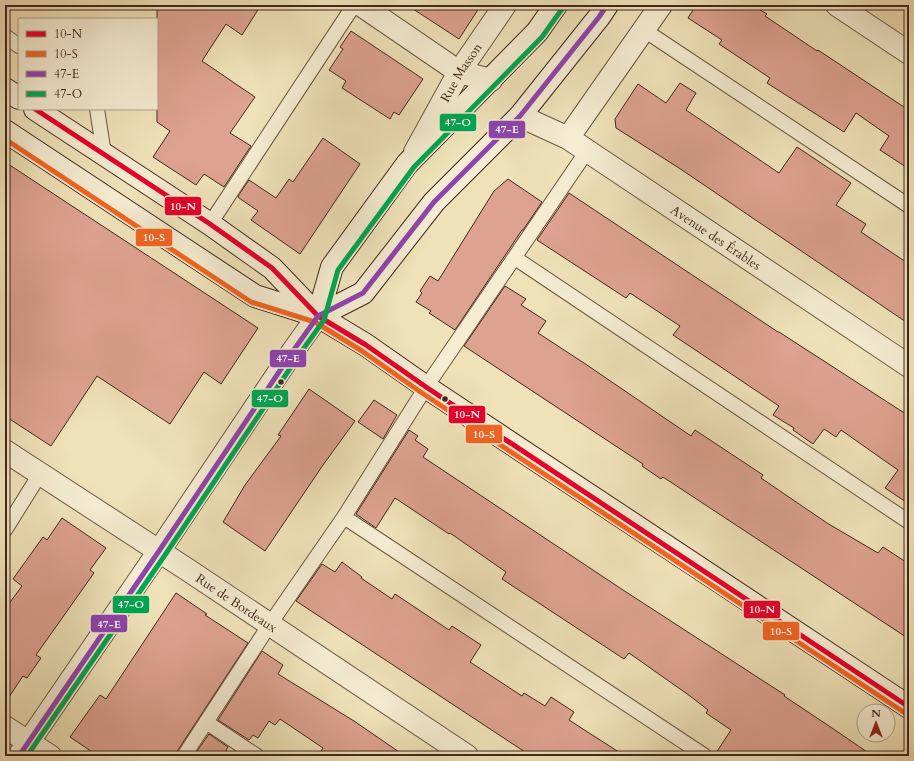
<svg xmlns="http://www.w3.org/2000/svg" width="914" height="761" viewBox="0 0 914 761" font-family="Cardo,serif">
<rect width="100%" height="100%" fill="#efe2b9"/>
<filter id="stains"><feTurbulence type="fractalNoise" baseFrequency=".005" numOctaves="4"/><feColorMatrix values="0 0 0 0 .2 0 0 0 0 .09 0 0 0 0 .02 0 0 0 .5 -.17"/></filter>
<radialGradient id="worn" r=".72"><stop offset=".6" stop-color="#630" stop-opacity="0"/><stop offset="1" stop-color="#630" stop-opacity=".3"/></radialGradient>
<path fill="#dda290" stroke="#41271b" d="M157 5H261L242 35 226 24 202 61 255 97 230 133 251 146 224 187 204 174 196 185 153 157 170 131 157 122Z
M407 5H481L459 39Z
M696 5H752L767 14 765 16 817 51 818 50 907 109 909 107V169L880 150 889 136 856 113 844 132 767 83 770 78 719 44 722 40 688 18Z
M351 31 423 79 399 115 394 112 390 119 342 88 346 81 329 70 343 49 340 47Z
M680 83 696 93 686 110 779 173 797 147 851 183 836 205 866 224 861 232 909 264V324L679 168 616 128 615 119 638 84 666 103Z
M323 138 360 164 300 254 251 220 258 211 239 198 238 196 249 180 276 198 289 179 293 182Z
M5 162 258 328 221 384 204 372 170 424 97 376 51 446 5 416Z
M508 179 542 202 523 230H522L455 330 429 313 431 311 416 302 422 293 420 291 430 276 438 281 494 191Z
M569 193 778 332H779L909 416V504L885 488 898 470 878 456 841 430 836 437 824 429 813 444 793 430 794 428 773 415 779 406 673 335 680 326 630 293 626 298 537 240Z
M505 286 526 299 521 305 546 321 538 333 584 363 691 436 695 430 763 475 761 478 827 523 878 553 883 547 909 564V639L663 477 661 479 642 466 643 464 464 346Z
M309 389 355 421 323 465 265 551 223 522 245 485 281 436 278 435Z
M374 400 397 415 383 439 358 422Z
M409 430 418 436 415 440 428 449 423 457 623 590 785 695 784 696 835 730 873 756H714L731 730 706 713 708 710 690 696 629 653 624 659 557 615 502 579 506 572 450 533 449 534 395 498 376 528 356 514Z
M62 518 106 548 90 570 94 573 36 655 41 658 27 678 23 676 5 703V609L22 586 13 579 43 537 47 540Z
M342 562 362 577 361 578 392 599 395 594 449 630 452 626 475 641 481 645 470 662 522 696 524 693 545 706 551 697 574 712 569 720 625 756H531L296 601 322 564 335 572Z
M176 593 207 614 205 615 248 643 174 756H98L70 737 100 695 106 699Z
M262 651 283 665 278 674 354 721 405 756H318L323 748 280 719 275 725 269 721 258 738 253 735 249 740 218 720Z
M209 734 228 747 223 756H198L195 754Z"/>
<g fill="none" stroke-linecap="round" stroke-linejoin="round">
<g stroke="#6c5642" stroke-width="16">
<path id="lane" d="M644 30 909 206
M5 36 19 46
M97 109 104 154
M210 224 354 5
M515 258 909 522
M344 517 705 756
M5 530 40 474
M206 722 257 756
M184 756 270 624 344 517 426 387 587 151"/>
</g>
<g stroke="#6c5642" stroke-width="24">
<g id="street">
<path d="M361 5 459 72 491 80"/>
<path d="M837 5 909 53"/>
<path id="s1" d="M520 116 568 138 909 366"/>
<path d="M568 138 661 5"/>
<path id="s2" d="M415 152 459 72 505 5"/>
<path id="s3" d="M5 451 188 570 467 756"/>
<path d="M5 727 50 756"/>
<path d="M19 756 159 551 293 351 318 316"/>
</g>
</g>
<g stroke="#41271b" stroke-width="24">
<path id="secondary" d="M5 89 19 98
M35 109 210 224 272 268 317 315
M5 131 255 296 318 316 366 345 426 387 909 707
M318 316 363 293 434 202 520 116 599 17 607 5
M318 316 332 267 407 164 537 32 556 5"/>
</g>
<use href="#lane" stroke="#f5ecd2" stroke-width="14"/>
<use href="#street" stroke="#f5ecd2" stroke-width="22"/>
<use href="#secondary" stroke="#f5ecd2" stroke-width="22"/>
<g stroke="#f5ecd2" stroke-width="8">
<path id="bus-1" d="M35 109 210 224 272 268 318 316 366 345 426 387 909 707"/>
</g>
<g stroke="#f5ecd2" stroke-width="8">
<path id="bus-2" d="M5 139 251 302 315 322 362 351 422 393 905 713"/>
</g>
<g stroke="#f5ecd2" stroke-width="8">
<path id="bus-3" d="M19 756 159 551 293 351 318 316 363 293 434 202 520 116 599 17 607 5"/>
</g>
<g stroke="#f5ecd2" stroke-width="8">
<path id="bus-4" d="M27 756 165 555 299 355 324 320 338 270 414 167 542 37 562 9"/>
</g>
<use href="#bus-1" stroke="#e4002b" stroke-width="5"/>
<use href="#bus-2" stroke="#f26522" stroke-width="5"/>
<use href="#bus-3" stroke="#8e44ad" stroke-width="5"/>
<use href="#bus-4" stroke="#00a651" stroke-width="5"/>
</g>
<g fill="#41271b" stroke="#f5ecd2" stroke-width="1.5">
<circle cx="281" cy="382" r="3.5"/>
<circle cx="445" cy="399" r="3.5"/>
</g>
<g text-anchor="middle" stroke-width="3" stroke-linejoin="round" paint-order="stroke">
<g font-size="13" fill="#41271b" stroke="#f5ecd2">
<text dy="5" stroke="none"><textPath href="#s2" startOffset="92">Rue Masson</textPath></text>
<text dy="5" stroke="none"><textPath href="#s1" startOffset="231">Avenue des Érables</textPath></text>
<text dy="5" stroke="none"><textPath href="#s3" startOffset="277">Rue de Bordeaux</textPath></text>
</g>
</g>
<g stroke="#f5ecd2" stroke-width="1.5">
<rect x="439" y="113" width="38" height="19" rx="4" fill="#00a651"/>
<rect x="488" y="120" width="38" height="19" rx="4" fill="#8e44ad"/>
<rect x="164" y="196" width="38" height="20" rx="4" fill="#e4002b"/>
<rect x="135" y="228" width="38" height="19" rx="4" fill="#f26522"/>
<rect x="269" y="349" width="38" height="19" rx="4" fill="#8e44ad"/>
<rect x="251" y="389" width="38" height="19" rx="4" fill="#00a651"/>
<rect x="448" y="405" width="38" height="19" rx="4" fill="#e4002b"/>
<rect x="465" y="424" width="38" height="20" rx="4" fill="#f26522"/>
<rect x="112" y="595" width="38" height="19" rx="4" fill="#00a651"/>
<rect x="743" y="600" width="38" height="19" rx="4" fill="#e4002b"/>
<rect x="90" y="614" width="38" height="19" rx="4" fill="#8e44ad"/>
<rect x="762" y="621" width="38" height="20" rx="4" fill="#f26522"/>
</g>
<g font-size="11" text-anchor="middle" font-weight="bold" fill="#fff">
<text x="458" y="126">47-O</text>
<text x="507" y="133">47-E</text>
<text x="183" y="210">10-N</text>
<text x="154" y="241">10-S</text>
<text x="288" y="362">47-E</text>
<text x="270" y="402">47-O</text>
<text x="467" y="418">10-N</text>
<text x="484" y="438">10-S</text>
<text x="131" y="608">47-O</text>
<text x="762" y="613">10-N</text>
<text x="109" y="628">47-E</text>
<text x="781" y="635">10-S</text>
</g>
<rect width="914" height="761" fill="none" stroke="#efe2b9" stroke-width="20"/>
<rect x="6" y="6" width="902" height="749" fill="none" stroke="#41271b" stroke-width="2"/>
<rect x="10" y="10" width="894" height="741" fill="none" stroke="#41271b"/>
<rect x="18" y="18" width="140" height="92" fill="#f5ecd2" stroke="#ad9d89"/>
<rect x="26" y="31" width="20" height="6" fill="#e4002b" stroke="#ad9d89"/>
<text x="54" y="38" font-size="12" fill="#41271b">10-N</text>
<rect x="26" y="51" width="20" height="6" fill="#f26522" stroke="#ad9d89"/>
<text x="54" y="58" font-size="12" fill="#41271b">10-S</text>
<rect x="26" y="71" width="20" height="6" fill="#8e44ad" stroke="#ad9d89"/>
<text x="54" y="78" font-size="12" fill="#41271b">47-E</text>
<rect x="26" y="91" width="20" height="6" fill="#00a651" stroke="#ad9d89"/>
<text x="54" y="98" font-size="12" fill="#41271b">47-O</text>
<g transform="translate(876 723)"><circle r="19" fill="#f5ecd2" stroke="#ad9d89"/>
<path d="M0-3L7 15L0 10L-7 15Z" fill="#8f2418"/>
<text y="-6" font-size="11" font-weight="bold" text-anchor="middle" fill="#41271b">N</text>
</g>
<rect width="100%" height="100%" filter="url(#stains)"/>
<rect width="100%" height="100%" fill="url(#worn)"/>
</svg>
